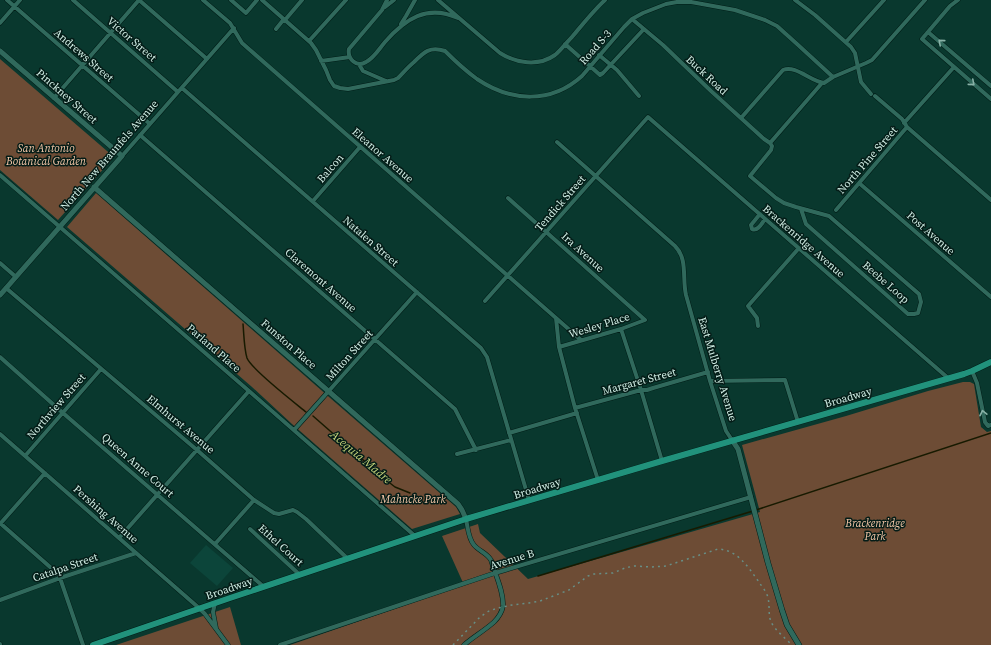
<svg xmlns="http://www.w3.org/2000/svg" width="991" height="645" viewBox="0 0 991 645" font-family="'Source Serif 4',serif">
<rect width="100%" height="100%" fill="#09382e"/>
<path fill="#0c453a" d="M206 545 233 568 217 586 190 563Z"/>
<path fill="#6d4c35" d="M0 59 114 157 58 220 0 170Z
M96 193 329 397 456 507 460 514 412 529 292 424 252 387 67 227Z
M963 382H970L974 384 981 427 987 432 991 431V645H290L464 585 442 536 478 524 480 533 528 579 760 512 742 445 846 416 928 391Z
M230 607 241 645H116Z"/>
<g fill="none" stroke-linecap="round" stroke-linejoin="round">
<path stroke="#171a00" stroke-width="1.5" d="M243 324C244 335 244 348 247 358 251 369 295 403 306 412
M313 416 386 480 395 487 410 493
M756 510 991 433
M538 576 753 511"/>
<g stroke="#001d17" stroke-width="5">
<path id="minor" d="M7 0 150 124
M73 0 178 92
M139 0 207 59
M203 0 230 23 242 43 556 318 559 347 575 408 598 480
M231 0 246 13 257 0
M262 0 311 43 316 50 326 70 330 80 334 86 340 88 348 89 394 80 398 78C403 73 408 67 414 62 424 52 430 46 445 51 455 61 466 71 477 79 511 102 551 104 582 76L624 27 632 19 643 13 666 4 677 2H691L735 10 765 20 777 26 797 44 833 77 866 63 872 60 925 0
M387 0 382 10 349 49C347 59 357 68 366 62 374 58 379 49 385 42 405 19 427 4 458 18
M438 0 500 53C516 63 538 67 555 55 561 50 566 43 572 37 583 24 593 11 605 0
M795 0 815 15 851 47 855 53 861 82 871 94
M958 0 950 6 922 39 991 99
M385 7 394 0
M632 19 663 45 711 91 764 139 770 143
M285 20 302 0
M0 23 20 0
M401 24 406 16 415 0
M276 29 284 19
M928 32 991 86
M309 41 346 0
M846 42 884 0
M565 44 600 75 603 73 644 29
M599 55 617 70 639 96
M321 61 350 57
M360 64V66L363 71 386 81
M182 88 481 348 487 357 529 500
M875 96 902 119 907 127 991 200
M54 98 139 0
M741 118 783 70C796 65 810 81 824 83L833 77
M904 123 954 67
M140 135 455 409 476 450
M557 142 675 246C688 259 682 278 686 295L710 381 726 431 732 440
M770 143 772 146 771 150 750 176 776 198 784 203 796 207 829 216 919 294 921 302 918 313 914 314H908L806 224 801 209
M770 143 822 83
M122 156 234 28
M0 175 249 391 415 536
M859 183 991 297
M508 198 645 320 621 329 559 347
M313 201 360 147
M836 210 907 127
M760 214 751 225 752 229C758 232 762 223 765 219
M0 263 16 277
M6 288 197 450 254 500 274 513 279 514 293 510 297 512 306 519 348 559
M485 301 648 117 948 378
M556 318 581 340
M758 326 757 318 748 306 799 248
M621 329 641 390 662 461
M0 357 63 413 264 587
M972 371 977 383 985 422 988 426 991 425
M710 381 785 380 798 422
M575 408 641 390H647L653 388 708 372
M294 430 417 292
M509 433 577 413
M0 434 199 608 205 614 228 645
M457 454 511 440
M25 456 101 369
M0 523 58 574 60 578 83 645
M0 524 45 473
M250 529 300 575
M119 538 249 391
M215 544 254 500
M0 600 60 578 136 553
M215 603 213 612 216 628
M0 644V645
M280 645 495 573 751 497
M464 645C473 637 484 631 494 622 498 618 502 612 503 606 504 592 495 574 491 560 487 553 479 551 474 545 468 538 468 528 466 519"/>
</g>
<g stroke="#001d17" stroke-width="6">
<path id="tertiary" d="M0 51 122 156 0 295
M94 187 458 504 462 510 466 519
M732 440 738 449 768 563 782 610 787 625 799 645"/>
</g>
<g stroke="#001d17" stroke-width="7">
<path id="primary" d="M93 645 230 598 466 519 662 461 964 374 972 371 991 362"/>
</g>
<use href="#minor" stroke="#30695c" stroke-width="4"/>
<use href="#tertiary" stroke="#30695c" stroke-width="5"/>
<use href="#primary" stroke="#21927c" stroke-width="6"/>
<path stroke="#688e85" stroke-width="1.5" stroke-dasharray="2 4" stroke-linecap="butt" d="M453 645 480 617 489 611 498 608 512 605 529 603 540 601 569 590 588 576 594 574 613 573 625 568 634 566 651 567 666 566 718 549C738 550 748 567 759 582 762 587 767 592 768 598 770 606 768 614 771 622 775 630 786 639 792 645"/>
</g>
<defs><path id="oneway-chevron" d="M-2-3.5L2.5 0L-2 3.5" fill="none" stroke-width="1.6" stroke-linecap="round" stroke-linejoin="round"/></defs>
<g stroke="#89b2a7">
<use href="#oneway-chevron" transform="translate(941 42) rotate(-139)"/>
<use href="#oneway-chevron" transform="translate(972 83) rotate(41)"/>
<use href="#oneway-chevron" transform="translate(983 413) rotate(-102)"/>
</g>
<g text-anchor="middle" stroke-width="3" stroke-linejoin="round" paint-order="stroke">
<g font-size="11" fill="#d1eee5" stroke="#041c17">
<text transform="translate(132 39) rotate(41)" y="4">Victor Street</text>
<text transform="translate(595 47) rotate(-49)" y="4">Road S-3</text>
<text transform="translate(84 55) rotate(41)" y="4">Andrews Street</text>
<text transform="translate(707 75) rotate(43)" y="4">Buck Road</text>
<text transform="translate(67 96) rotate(41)" y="4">Pinckney Street</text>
<text transform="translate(109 155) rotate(-49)" y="4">North New Braunfels Avenue</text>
<text transform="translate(383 155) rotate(41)" y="4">Eleanor Avenue</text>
<text transform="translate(867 160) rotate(-49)" y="4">North Pine Street</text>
<text transform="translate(330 168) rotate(-49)" y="4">Balcon</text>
<text transform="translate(560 203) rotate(-49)" y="4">Tendick Street</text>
<text transform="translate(931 233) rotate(41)" y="4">Post Avenue</text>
<text transform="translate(371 241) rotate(41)" y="4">Natalen Street</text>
<text transform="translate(804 241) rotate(41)" y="4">Brackenridge Avenue</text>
<text transform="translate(583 252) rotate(42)" y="4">Ira Avenue</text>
<text transform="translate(321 280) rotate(41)" y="4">Claremont Avenue</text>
<text transform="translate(886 282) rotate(41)" y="4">Beebe Loop</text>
<text transform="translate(599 325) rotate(-17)" y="4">Wesley Place</text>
<text transform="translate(289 344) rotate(41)" y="4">Funston Place</text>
<text transform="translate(214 348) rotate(41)" y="4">Parland Place</text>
<text transform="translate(349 355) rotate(-48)" y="4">Milton Street</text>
<text transform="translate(718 369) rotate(73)" y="4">East Mulberry Avenue</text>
<text transform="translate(639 381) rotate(-15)" y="4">Margaret Street</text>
<text transform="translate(848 397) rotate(-16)" y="4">Broadway</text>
<text transform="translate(56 406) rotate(-49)" y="4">Northview Street</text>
<text transform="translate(181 424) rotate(40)" y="4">Elmhurst Avenue</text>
<text transform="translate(138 465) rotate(41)" y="4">Queen Anne Court</text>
<text transform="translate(537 488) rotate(-17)" y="4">Broadway</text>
<text transform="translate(106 514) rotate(41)" y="4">Pershing Avenue</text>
<text transform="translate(281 545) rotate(42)" y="4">Ethel Court</text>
<text transform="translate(512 559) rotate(-17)" y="4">Avenue B</text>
<text transform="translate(65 567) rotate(-19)" y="4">Catalpa Street</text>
<text transform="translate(229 588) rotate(-19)" y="4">Broadway</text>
</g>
<g font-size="11" font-style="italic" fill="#f6c8a9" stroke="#041c17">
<text x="46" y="152">San Antonio<tspan x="46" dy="13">Botanical Garden</tspan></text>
<text x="413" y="503">Mahncke Park</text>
<text x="875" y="527">Brackenridge<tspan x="875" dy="13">Park</tspan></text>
</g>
<g font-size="12" font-style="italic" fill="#c2cf79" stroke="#041c17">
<text transform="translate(361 457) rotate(40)" y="4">Acequia Madre</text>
</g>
</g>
</svg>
